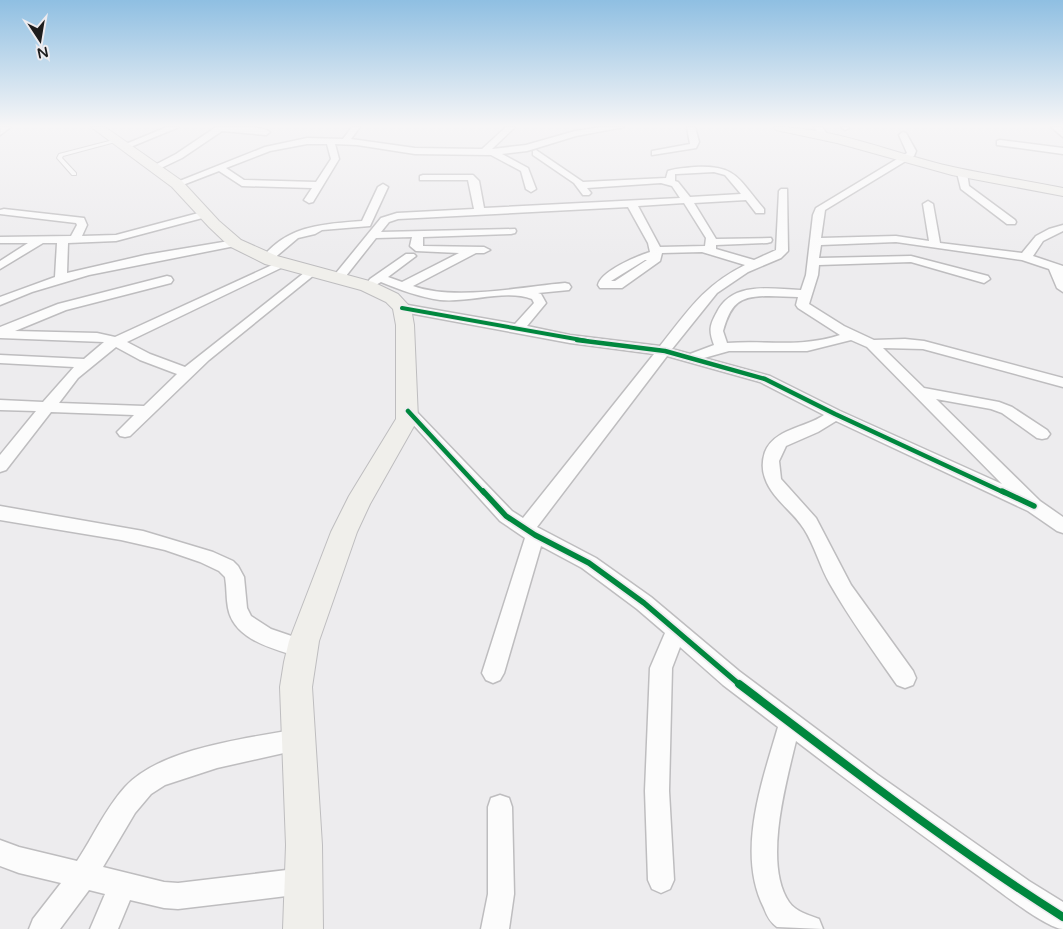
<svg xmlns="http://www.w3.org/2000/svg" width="1063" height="929" viewBox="0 0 1063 929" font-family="'Varela Round',sans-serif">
<rect width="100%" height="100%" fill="#edecee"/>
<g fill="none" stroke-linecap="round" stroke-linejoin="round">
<g stroke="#bebdbf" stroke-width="2">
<path id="lane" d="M117 139 119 140V141L63 156 62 158 76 173V175H72L57 158 59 154Z"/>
</g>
<g stroke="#bebdbf" stroke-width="3">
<path id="street" d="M1 127H11L0 135Z
M167 127H179L128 148 121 146Z
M216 127C229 127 260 125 270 132L266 135 222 131 182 158 157 170 154 171 149 168 176 154Z
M352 127H360L351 139 415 148 482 149 506 127H515L492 149 526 145 575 131 602 127H624L576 136 527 151 502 154 528 168 536 189 531 192 526 189 521 171 491 155 415 154 357 145 335 144 339 159 313 202 309 203 304 200 312 188 242 186 219 171 180 186H174L172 184 265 147 307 138 343 139ZM307 144H327L331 159 316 182 244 180 226 168 270 151Z
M687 127H695L699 142 696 148 652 155V151L690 144Z
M814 127H822L827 134 820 136Z
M841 127H849V128L845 130Z
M1051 127H1060L1063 130V137Z
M903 132 906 133 916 151 914 156 825 210 821 238 896 236 929 241 923 204 928 201 933 204 940 243 1022 253 1036 236 1049 229 1063 225V231L1043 241 1033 256 1063 266V292L1057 288 1049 269 1022 260 896 242 821 245 819 258 911 256 988 276 990 279 984 283 911 262 819 265 818 275 809 304 844 326 874 340 905 339 924 341 1063 378V387L923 349 883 348 924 388 999 402 1012 407 1047 430 1050 434 1047 438 1042 439 1037 438 1002 413 991 409 936 399 1040 501 1063 517V533L1057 531 1028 511 836 421 818 432 786 446 779 461 781 479 816 518 851 585 913 671 916 678 913 685 905 688 897 685C874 652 850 619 830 584 820 567 815 546 804 529 793 511 772 499 765 478 762 470 762 461 765 452 774 429 805 428 824 415L760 382 667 356 537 527 596 558 651 597 739 671 878 775 1029 881 1063 902V929C1047 929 995 888 980 877 918 832 857 788 796 741 786 783 763 864 789 902 796 912 809 915 819 919L823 929 777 927C770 922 767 916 764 908 736 853 762 782 778 727L723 685 680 647 672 668 669 791 674 880 670 889 661 893 652 889 648 880 645 791 650 668 665 633 637 609 582 568 541 546 504 673 500 680 493 683 486 680 482 673 525 538 500 521 401 411 403 408H413L512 511 523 518 654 354 570 343 398 311 396 308 398 305 402 304 515 324 534 303 532 299C506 289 469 303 440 300 419 297 401 290 381 282L374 286 370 285 368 282 370 279 406 254H414L416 256 388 277 402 282 459 253 416 251 410 246 412 237 376 238 342 281 338 282 332 278 381 218 397 213 474 209 468 180H420V176L423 175H473L479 181 484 208 680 198 672 186 661 183 587 188 591 193 589 195H583L574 183 533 155V151L536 150 583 182 666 178 668 171C677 168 685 168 695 167 737 165 738 179 764 209V213H756L746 200 694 203 716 239 771 238 772 240 771 242 767 243 716 245V249L754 260 776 250 779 191 781 189H787L788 251 781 258 748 272 717 293 672 349 690 354 714 345C709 331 709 326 717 312 733 281 771 289 801 290L806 275 813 215 816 208 907 153 899 135ZM714 172 725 175 741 194 690 197 678 182 675 181V174H677ZM684 203 706 238 705 246 660 247 638 206ZM628 207 648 243 650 252C637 256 601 271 598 285L600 288H622L660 261 662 253 702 252 745 265C703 286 688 311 660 346L570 335 527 326 546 303 541 294 538 293 569 290 571 287 569 284 565 283C521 287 454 301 413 286L476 253H484L490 250 484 247 423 246V237L511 234 515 233 516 231 515 229 381 232 389 222 398 219ZM645 260H647L615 281H611ZM769 296 798 297 796 305 798 308 840 335C801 348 767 340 727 343L723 331C731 303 739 296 769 296ZM851 340 867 347 1002 484 840 411 770 376 704 358 729 351H807Z
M1000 140 1063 148V154L997 145V141Z
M962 170 967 173 969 186 1015 220 1016 222 1015 224H1007L961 189 957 173Z
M383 184 388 187 370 226 322 230 315 234 298 238 272 260H264L262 258C288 225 324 224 362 221L378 187Z
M4 209 84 218 87 225 82 236 116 235 206 211 211 214 210 216 116 241 68 243 67 273 145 255 235 240 240 243 235 246 89 275 32 292 0 305V297L55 277 57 243H43L0 269V261L28 243H0V237L71 236 77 225 76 223 0 214V210Z
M283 260 289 263 287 265 127 342 150 354 185 367 309 269 313 268 319 271 209 360 130 436 125 437 120 436 117 432 134 415 51 412 6 470 0 472V455L36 411 0 410V400L43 402 74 367 0 363V355L84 359 104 342 0 338V327L58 304 167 276 171 277 173 280 171 283 66 310 15 331 97 333 115 337ZM116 347 140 360 177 374 144 406 59 403 78 378Z
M0 506 143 531 213 552 233 561 238 566 244 577 247 608 251 616 271 629 309 642 312 649 309 656 302 658C276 649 234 641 228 608 226 598 227 588 225 577L219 571 200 562 165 550 121 540 0 520Z
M298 729 306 732 309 740 306 748 217 768 165 785 151 794 135 813 103 867 164 882 178 883 303 868 312 872 316 881 312 890 303 894 178 909 164 908 130 900 118 929H90L105 894 89 890 60 929H29L33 919 61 883 19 873 0 866V840L19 847 77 861C93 837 105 809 125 787 160 748 249 738 298 729Z
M500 795 509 798 512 807 514 894 509 929H481L488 894V807L491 798Z"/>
</g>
<g stroke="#bebdbf" stroke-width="2">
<path id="secondary" d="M91 127H105L182 181 219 221 241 240 277 256 373 282 398 294 411 308 414 325 418 419 370 504 357 532 319 641 312 687 322 845 323 929H283L286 845 280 687 284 662 289 641 331 532 349 496 396 419V325L393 309 386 302 361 290 265 264 229 246 209 227 172 187Z
M774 127C835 127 894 154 953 167 990 175 1027 181 1063 188V196L952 175 837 143 776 130Z"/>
</g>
<use href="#lane" fill="#fcfcfc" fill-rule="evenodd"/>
<use href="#street" fill="#fcfcfc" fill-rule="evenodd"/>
<use href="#secondary" fill="#f0efeb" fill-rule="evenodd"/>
<g stroke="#edebef" stroke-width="6">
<path id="cycleway-far3" d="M402 308 587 341"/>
</g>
<g stroke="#edebef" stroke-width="8">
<path id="cycleway-far2" d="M577 340 665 351 765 379 835 414 1005 493
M408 411 484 493"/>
</g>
<g stroke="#edebef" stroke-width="9">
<path id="cycleway-far1" d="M483 491 506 516 535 535 589 563 644 603 740 685
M1002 491 1034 506"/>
</g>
<g stroke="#edebef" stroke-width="11">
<path id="cycleway" d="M739 684C845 764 950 846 1063 917"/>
</g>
<use href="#cycleway-far3" stroke="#00873e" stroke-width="4"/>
<use href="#cycleway-far2" stroke="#00873e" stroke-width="4.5"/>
<use href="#cycleway-far1" stroke="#00873e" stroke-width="5.5"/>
<use href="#cycleway" stroke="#00873e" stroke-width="8"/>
</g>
<linearGradient id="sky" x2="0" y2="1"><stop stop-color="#8fbfe2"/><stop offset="0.49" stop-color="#f7f6f7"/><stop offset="1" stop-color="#f7f6f7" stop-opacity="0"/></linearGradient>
<rect width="1063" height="257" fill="url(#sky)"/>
<g transform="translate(40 40) rotate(168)" stroke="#edebef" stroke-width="4" paint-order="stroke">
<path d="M0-4L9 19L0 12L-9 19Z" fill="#1d1c1d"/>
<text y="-8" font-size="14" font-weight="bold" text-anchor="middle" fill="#1d1c1d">N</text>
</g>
</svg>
